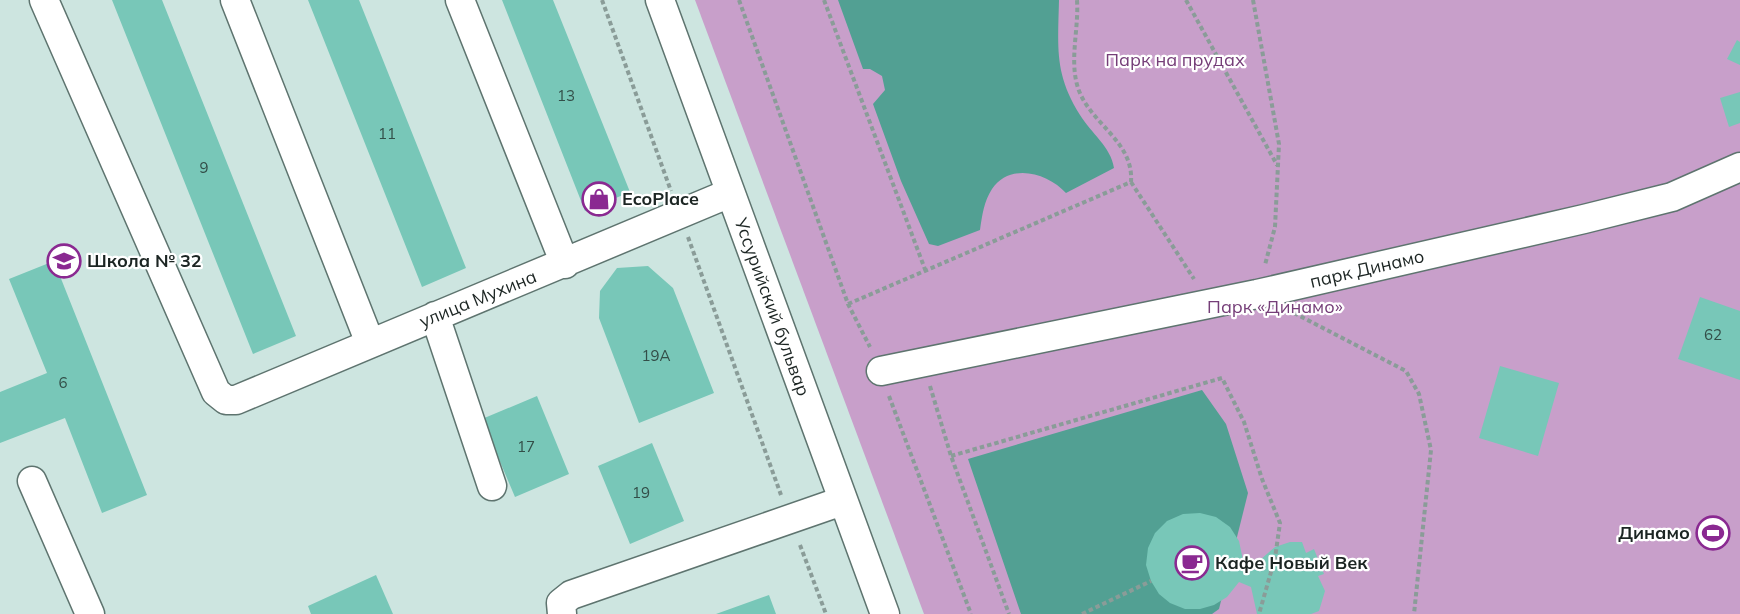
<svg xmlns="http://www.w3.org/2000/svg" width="1740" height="614" viewBox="0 0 1740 614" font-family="Mulish,sans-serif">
<rect width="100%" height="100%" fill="#cde5e0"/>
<path fill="#c89fca" d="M695 0H1740V614H924Z"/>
<path fill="#52a093" d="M838 0H1059C1058 47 1054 74 1080 115 1091 133 1111 147 1114 168L1066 193C1048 173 1010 162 992 189 984 201 982 216 980 230L938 246 929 244 901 181 873 104 885 90 882 76 870 69H863Z
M1202 390 1226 424 1248 493 1219 609 1212 614H1021L968 459Z"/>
<path fill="#78c7b8" d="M112 0H162L296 336 253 354Z
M308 0H359L466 268 422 287Z
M502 0H553L630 192 585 211Z
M1737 40 1740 42V65L1727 59Z
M1740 92V123L1729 127 1720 98Z
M54 261 147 495 102 513 65 418 0 443V392L47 373 9 279Z
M648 266 673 288 714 393 639 423 599 318 600 291 617 268Z
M1700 297 1740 311V380L1678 359Z
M1500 366 1559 383 1538 456 1479 438Z
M537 396 569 474 515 497 482 419Z
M652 443 684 521 630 544 598 466Z
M1200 513 1216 517 1230 527 1239 541 1244 565 1256 570 1260 560 1275 547 1290 542H1302L1306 553 1314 549 1324 574 1318 576 1325 591 1319 611 1311 614H1257L1251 587 1239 582 1227 597 1214 605 1200 609H1185L1170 603 1159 594 1151 581 1146 565 1148 548 1155 533 1167 521 1183 514Z
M376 575 393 614H311L308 606Z
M769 595 776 614H716Z"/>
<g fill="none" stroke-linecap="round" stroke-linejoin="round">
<g stroke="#5e746f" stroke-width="31">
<path id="minor" d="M44 0 216 392 226 400H236L730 193
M235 0 370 343
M460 0 565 264
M660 0 885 614
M435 316 492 486
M881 371 1257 294 1584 219 1672 197 1740 167
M32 481 90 614
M562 614 561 603 571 595 842 501"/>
</g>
<path stroke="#8a9c98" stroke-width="4" stroke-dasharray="4.5 3" stroke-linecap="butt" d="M602 0 671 191
M739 0 848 304 870 347
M824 0 926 272
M1186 0 1277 165
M1253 0 1279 144 1275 227 1265 265
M1131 182 1194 279
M688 237 781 495
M848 304 1131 182C1134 141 1090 124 1078 88 1069 60 1079 29 1077 0
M1294 313 1406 371 1419 394 1431 450 1414 614
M930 386 951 456 1009 614
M889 396 971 614
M951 456 1222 378 1244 422 1262 479 1280 523 1275 558 1259 614
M800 545 826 614
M1082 614 1151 581"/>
<use href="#minor" stroke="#fff" stroke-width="28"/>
</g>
<defs>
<g id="shop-ring" transform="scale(1.725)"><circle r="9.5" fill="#fff" stroke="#8a2991" stroke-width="1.5"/><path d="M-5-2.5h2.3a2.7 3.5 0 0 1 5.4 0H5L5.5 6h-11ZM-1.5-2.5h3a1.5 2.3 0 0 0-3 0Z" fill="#8a2991"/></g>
<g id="school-ring" transform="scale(1.725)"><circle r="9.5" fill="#fff" stroke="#8a2991" stroke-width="1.5"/><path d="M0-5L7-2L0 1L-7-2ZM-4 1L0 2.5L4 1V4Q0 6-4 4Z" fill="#8a2991"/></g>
<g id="stadium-ring" transform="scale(1.725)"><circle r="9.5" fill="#fff" stroke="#8a2991" stroke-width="1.5"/><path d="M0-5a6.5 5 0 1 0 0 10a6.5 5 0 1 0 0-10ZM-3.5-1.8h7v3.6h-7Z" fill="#8a2991"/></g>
<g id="cafe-ring" transform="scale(1.725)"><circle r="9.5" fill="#fff" stroke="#8a2991" stroke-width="1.5"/><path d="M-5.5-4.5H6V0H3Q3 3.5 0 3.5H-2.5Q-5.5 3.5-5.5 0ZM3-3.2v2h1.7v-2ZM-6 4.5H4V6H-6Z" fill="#8a2991"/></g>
</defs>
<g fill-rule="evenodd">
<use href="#shop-ring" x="599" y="199"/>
<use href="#school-ring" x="64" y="261"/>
<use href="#stadium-ring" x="1713" y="533"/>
<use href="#cafe-ring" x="1192" y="563"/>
</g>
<g text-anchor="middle" stroke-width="4.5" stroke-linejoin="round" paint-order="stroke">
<g font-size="15" fill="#334e48">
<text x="566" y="101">13</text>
<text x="387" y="139">11</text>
<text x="204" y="173">9</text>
<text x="1713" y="340">62</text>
<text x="656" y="361">19А</text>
<text x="63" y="388">6</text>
<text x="526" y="452">17</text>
<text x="641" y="498">19</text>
</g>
<g font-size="18" fill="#753e78" stroke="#fff">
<text x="1175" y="66">Парк на прудах</text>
<text x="1275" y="313">Парк «Динамо»</text>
</g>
<g font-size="18" font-weight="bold" fill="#1c2523" stroke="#fff" text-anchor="start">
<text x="622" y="205">EcoPlace</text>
<text x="87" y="267">Школа № 32</text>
<text x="1690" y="539" text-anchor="end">Динамо</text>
<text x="1215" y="569">Кафе Новый Век</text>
</g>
<g font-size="18" fill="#1c2523" stroke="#fff">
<text transform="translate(1367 269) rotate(-13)" y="6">парк Динамо</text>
<text transform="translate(478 299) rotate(-22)" y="6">улица Мухина</text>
<text transform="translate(772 307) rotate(70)" y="6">Уссурийский бульвар</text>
</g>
</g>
</svg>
